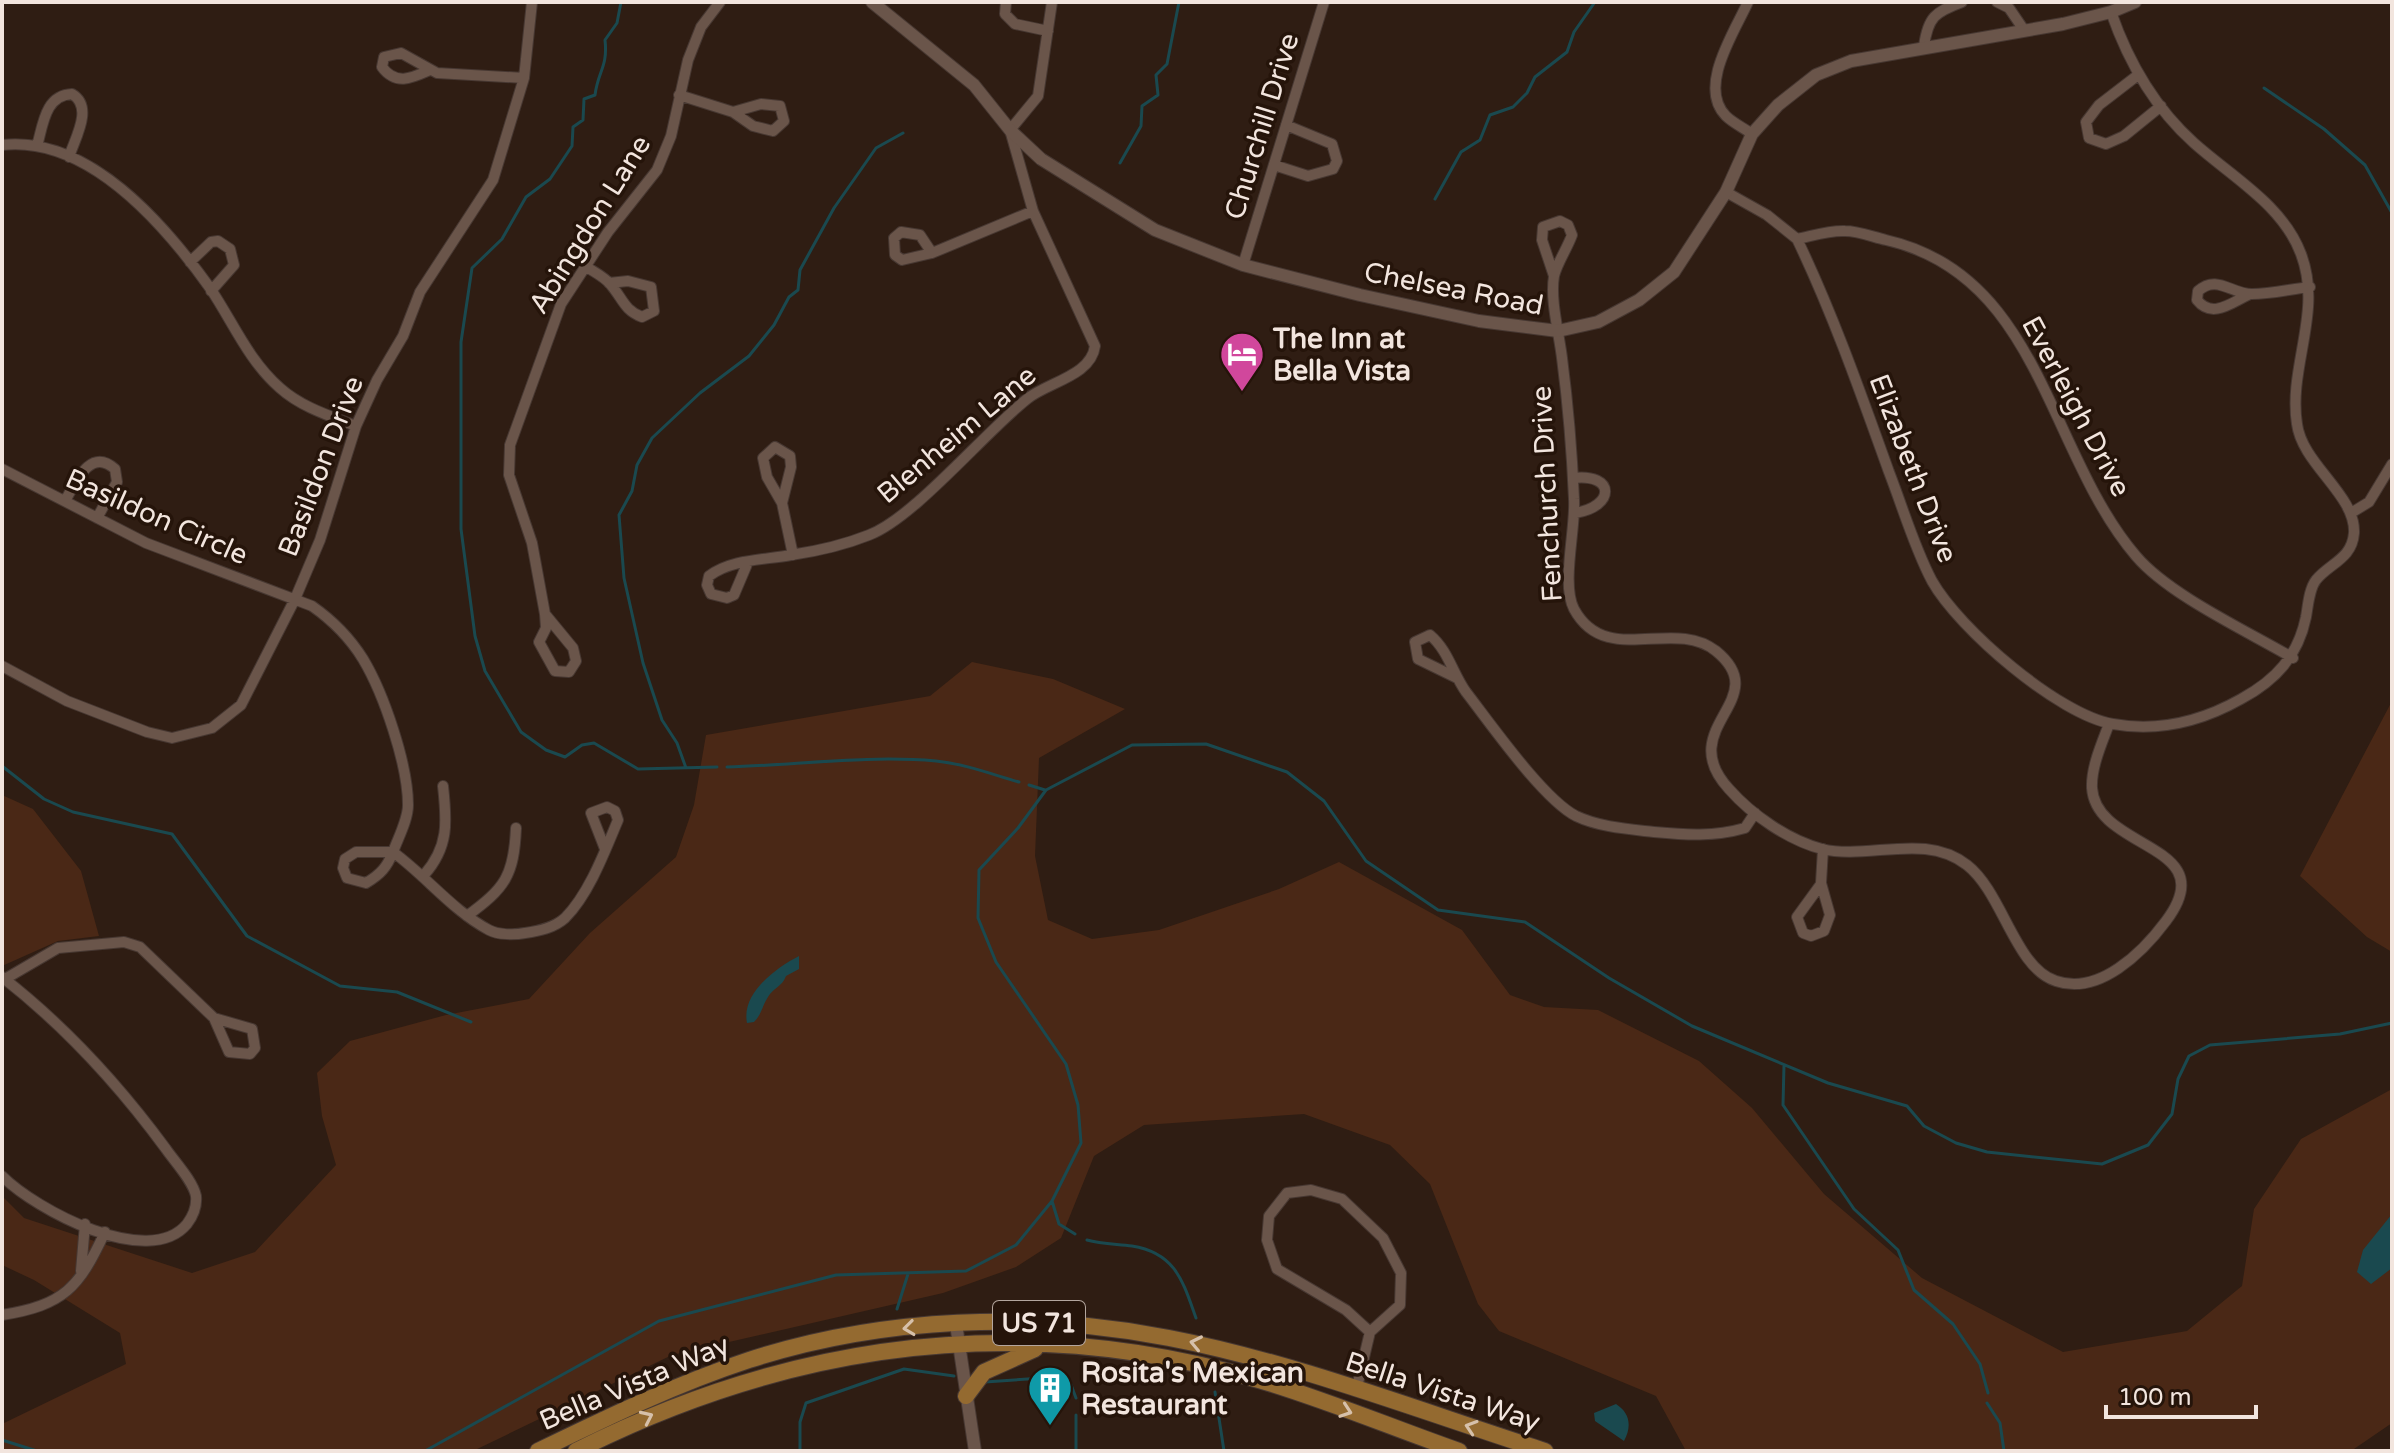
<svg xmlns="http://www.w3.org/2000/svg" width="2394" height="1453" viewBox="0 0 2394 1453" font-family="'Varela Round',sans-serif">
<rect width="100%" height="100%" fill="#2f1d13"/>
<path fill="#4a2816" d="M972 662 1053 679 1125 709 1039 758 1035 856 1048 920 1092 939 1159 930 1279 889 1339 862 1462 930 1510 995 1544 1007 1598 1010 1699 1061 1752 1108 1824 1194 1922 1278 2063 1352 2187 1331 2242 1286 2254 1209 2301 1139 2392 1089V1423L2351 1451H1686L1656 1396 1499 1331 1478 1304 1430 1184 1390 1145 1304 1114 1144 1125 1094 1156 1061 1238 1016 1267 943 1293 672 1355 473 1451H2V1424L126 1364 120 1333 34 1280 2 1265V1196L24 1218 192 1273 255 1252 336 1165 322 1116 317 1073 350 1041 446 1015 529 999 590 933 676 857 694 805 706 735 930 696Z
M2392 701V952L2367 937 2300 876Z
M2 795 33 809 81 871 99 936 58 941 2 966Z"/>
<path fill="#1a494f" d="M799 956V969L786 976C782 987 773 988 768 997 762 1006 762 1014 754 1022L747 1023C741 993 776 968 799 956Z
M2392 1214V1268L2371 1284 2357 1272 2363 1250Z
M1616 1404C1630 1413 1632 1426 1624 1441L1595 1421 1594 1413Z"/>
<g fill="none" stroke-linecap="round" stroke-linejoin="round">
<path stroke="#1a494f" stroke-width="3" d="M621 2 617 23 605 40C608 67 598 71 595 95L584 99 583 120 573 127 572 146 550 179 526 197 502 239 472 268 461 342V529L475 636 485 671 521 732 546 750 565 757 582 745 594 743 638 769 717 767
M2264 88 2324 129 2365 165 2392 213
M1120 163 1141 126 1142 106 1158 95 1156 75 1167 64 1179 2
M1435 199 1461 152 1480 140 1490 115 1513 107 1527 93 1535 77 1567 52 1574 32 1595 2
M2 766 44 799 73 812 172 834 247 936 340 986 397 992 471 1022
M727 767C797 765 867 755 936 761 965 764 991 774 1019 782
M686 768 677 743 662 720 643 663 624 578 619 515 632 491 637 465 652 438 700 393 749 356 774 325 789 297 798 290 800 270 834 208 876 148 903 133
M1029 785 1045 790
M1784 1065 1783 1105 1854 1209 1898 1250 1914 1290 1953 1324 1980 1364 1988 1393
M1052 1201 1059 1224 1075 1234
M1087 1240C1101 1244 1117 1244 1132 1246 1176 1253 1183 1282 1196 1318
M897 1309 908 1274
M985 1382 1043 1378 1070 1382 1076 1398
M1215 1392 1224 1451
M1987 1403 2000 1423 2004 1451
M2 1440 37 1451
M425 1451 659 1321 836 1275 966 1271 1016 1245 1052 1201 1081 1143 1078 1105 1066 1064 996 962 978 918 979 870 1018 828 1046 790 1132 745 1206 744 1287 772 1324 801 1366 861 1438 910 1525 922 1609 978 1692 1026 1828 1083 1907 1106 1924 1126 1956 1143 1987 1152 2102 1164 2148 1145 2172 1114 2178 1079 2189 1056 2210 1045 2340 1034 2392 1023
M800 1451V1422L806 1403 904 1369 954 1376
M1076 1451V1415"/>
<g stroke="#473832" stroke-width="12">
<path id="minor" d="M1006 2 1005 14 1015 24 1048 31
M1748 2C1735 31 1697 87 1726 116 1733 123 1744 128 1752 134
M1997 2 2009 8 2024 30
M1924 46C1928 17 1935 12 1962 2
M430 70C412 78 396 86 382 67L384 57 401 53 437 73 524 78
M2138 75 2099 105 2086 122 2089 138 2106 144 2124 136 2161 106
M679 95 733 112 753 126 773 131 784 121 780 106 761 104 733 112
M2 145C89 135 165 225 210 288 233 322 248 360 280 388 301 407 330 416 356 426
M37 146C43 125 45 95 72 94 94 107 75 138 69 157
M1274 165 1308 176 1333 169 1337 161 1332 144 1286 125
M1726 192 1767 215 1797 239C1833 314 1861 394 1889 472 1903 508 1914 547 1932 581 1959 629 2059 715 2113 724 2158 732 2202 721 2241 699 2276 680 2298 656 2306 617 2308 606 2309 589 2316 580 2330 563 2352 559 2354 533 2356 495 2302 464 2297 424 2288 367 2323 312 2301 254 2283 205 2232 177 2194 143 2155 108 2128 61 2111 12
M1797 239C1812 236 1830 230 1845 231 1858 231 1873 237 1886 240 2041 275 2047 452 2136 556 2169 595 2247 631 2293 658
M932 253 902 260 895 255 894 238 901 232 920 235 932 253 1033 211
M190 262 211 242 218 241 230 249 234 265 211 291
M1243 265 1324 2
M585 266C594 272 605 277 611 285 623 299 624 310 642 317L654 311 651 287 628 281 609 283
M1554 276 1542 240 1543 227 1560 221 1568 225 1572 235C1567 249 1557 263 1554 276 1550 300 1559 333 1562 358 1568 404 1572 452 1574 499 1576 528 1561 584 1574 609 1606 668 1673 617 1716 651 1776 700 1672 727 1729 789 1752 815 1788 840 1822 849 1869 860 1925 832 1967 865 2003 893 2015 968 2056 981 2099 996 2143 952 2166 921 2225 843 2096 851 2092 788 2091 767 2102 743 2109 724
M2248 295C2231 303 2212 319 2197 300L2198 291C2217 274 2231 294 2252 294 2271 294 2291 289 2310 287
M2 469 146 543 312 606C332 620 350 638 363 659 384 694 408 765 408 805 408 820 398 838 393 852H356L345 859 343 868 347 878 366 883C381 874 387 867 393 852 426 876 453 911 489 930 498 935 515 935 525 933 539 931 554 928 565 918 589 894 605 851 618 820L615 811 607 807 591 813 605 849
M1573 478C1616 473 1615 507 1575 513
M65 501C76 482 90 447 115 469L117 482 97 518
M782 503 767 477 763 458 775 447 790 456 791 467 782 503 793 555
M2351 513 2369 502 2392 464
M748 562 734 595 727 598 711 594 707 585 709 576C731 559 765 560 791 555 818 551 844 545 869 535 914 518 984 433 1027 399 1048 382 1091 376 1095 346L1033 211 1010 130 1038 96 1052 2
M545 614 573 648 576 661 569 672 555 671 539 642 546 628 545 614 532 543 509 475 510 445 561 304 608 232 657 170 671 136 688 60 701 27 720 2
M2 666 67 701 147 732 172 738 212 728 241 705 295 599 320 540 356 426 377 380 403 336 420 292 493 180 524 78 532 2
M1457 678 1418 659 1415 642 1430 635C1448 650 1453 674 1466 692 1490 723 1543 799 1576 816 1599 827 1628 829 1654 832 1686 835 1714 837 1745 828L1755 813
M424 875C449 847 447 822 443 786
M1821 883 1830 915 1824 931 1811 936 1803 933 1797 917 1821 884V883L1823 849
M467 916C505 888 514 876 516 828
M2 977C65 1026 119 1085 166 1149 175 1162 193 1181 196 1196 197 1206 193 1216 187 1224 149 1270 36 1210 2 1176
M5 979 58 948 124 942 140 947 214 1018 229 1052 250 1054 255 1048 252 1029 214 1018
M1311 1190 1342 1199 1383 1238 1401 1273 1400 1305 1370 1332 1346 1310 1277 1269 1267 1240 1269 1216 1287 1193Z
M81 1271 85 1224
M2 1315C64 1305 79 1288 105 1232
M1356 1391 1370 1332"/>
</g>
<g stroke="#473832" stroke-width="14">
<path id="tertiary" d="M872 2 974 85 1010 130 1041 159 1155 230 1243 265 1360 295 1479 321 1558 331 1598 322 1639 300 1674 272 1726 192 1752 134 1778 105 1816 75 1851 61 2063 24 2111 12 2135 2
M956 1324 975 1451"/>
</g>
<g stroke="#473832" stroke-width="18">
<path id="primary" d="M966 1396 984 1372 1035 1349
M538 1451C608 1417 676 1384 749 1360 882 1317 1033 1311 1169 1338 1294 1362 1423 1412 1545 1451
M576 1451C794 1341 1022 1311 1259 1380 1327 1400 1393 1428 1459 1451"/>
</g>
<use href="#minor" stroke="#6a554a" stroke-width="10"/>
<use href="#tertiary" stroke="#6a554a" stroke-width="12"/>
<use href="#primary" stroke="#946a30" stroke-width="16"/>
</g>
<defs><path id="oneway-chevron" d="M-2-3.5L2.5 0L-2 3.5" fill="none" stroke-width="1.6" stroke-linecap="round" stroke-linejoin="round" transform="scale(2)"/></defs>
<g stroke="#d6c0aa">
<use href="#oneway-chevron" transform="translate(909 1328) rotate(173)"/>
<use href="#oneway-chevron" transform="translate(1196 1343) rotate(-168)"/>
<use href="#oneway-chevron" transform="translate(1346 1411) rotate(19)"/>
<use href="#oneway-chevron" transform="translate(647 1417) rotate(-25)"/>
<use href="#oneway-chevron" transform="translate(1471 1427) rotate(-162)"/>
</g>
<defs>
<g id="hotel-pin" transform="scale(2.3)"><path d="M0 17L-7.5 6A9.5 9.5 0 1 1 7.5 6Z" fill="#d1479c" stroke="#25140a"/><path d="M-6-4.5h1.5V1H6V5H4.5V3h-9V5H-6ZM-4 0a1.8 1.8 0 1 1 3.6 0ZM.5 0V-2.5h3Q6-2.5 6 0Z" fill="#fff"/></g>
<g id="building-pin" transform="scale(2.3)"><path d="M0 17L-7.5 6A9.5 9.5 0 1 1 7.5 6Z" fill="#0f9aa8" stroke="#25140a"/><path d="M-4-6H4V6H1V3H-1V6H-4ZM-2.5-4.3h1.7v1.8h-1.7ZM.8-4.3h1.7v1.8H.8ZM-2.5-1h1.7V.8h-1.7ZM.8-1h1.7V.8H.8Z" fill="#fff"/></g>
</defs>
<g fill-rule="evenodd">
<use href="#hotel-pin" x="1242" y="354"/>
<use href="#building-pin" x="1050" y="1388"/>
</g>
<g text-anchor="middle" stroke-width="7" stroke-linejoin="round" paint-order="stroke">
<rect fill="#25140a" stroke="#b4a69e" stroke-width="2" x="993" y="1301" width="92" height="44" rx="6"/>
<g font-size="26" font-weight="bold" fill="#f2e5de">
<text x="1039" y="1332">US 71</text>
</g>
<g font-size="28" fill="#f2e5de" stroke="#25140a">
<text transform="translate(1261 126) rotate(-73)" y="10">Churchill Drive</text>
<text transform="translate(589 224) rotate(-58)" y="10">Abingdon Lane</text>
<text transform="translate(1454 288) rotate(11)" y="10">Chelsea Road</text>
<text transform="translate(2077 406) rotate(62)" y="10">Everleigh Drive</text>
<text transform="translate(956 434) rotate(-40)" y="10">Blenheim Lane</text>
<text transform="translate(320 466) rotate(-69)" y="10">Basildon Drive</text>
<text transform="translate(1914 468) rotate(69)" y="10">Elizabeth Drive</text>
<text transform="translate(1546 494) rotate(-93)" y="10">Fenchurch Drive</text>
<text transform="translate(157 516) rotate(24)" y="10">Basildon Circle</text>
<text transform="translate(634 1382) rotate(-23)" y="10">Bella Vista Way</text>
<text transform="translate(1443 1391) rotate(18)" y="10">Bella Vista Way</text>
</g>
<g font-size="28" font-weight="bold" fill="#f2e5de" stroke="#25140a" text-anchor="start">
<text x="1273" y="348">The Inn at<tspan x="1273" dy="32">Bella Vista</tspan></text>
<text x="1081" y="1382">Rosita's Mexican<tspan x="1081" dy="32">Restaurant</tspan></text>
</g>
</g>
<rect width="2394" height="1453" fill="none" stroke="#f2e5de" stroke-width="8"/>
<path d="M2106 1405v12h150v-12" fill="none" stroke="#f2e5de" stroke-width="4"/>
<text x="2118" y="1405" font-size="24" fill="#f2e5de" stroke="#25140a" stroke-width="6" paint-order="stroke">100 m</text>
</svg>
